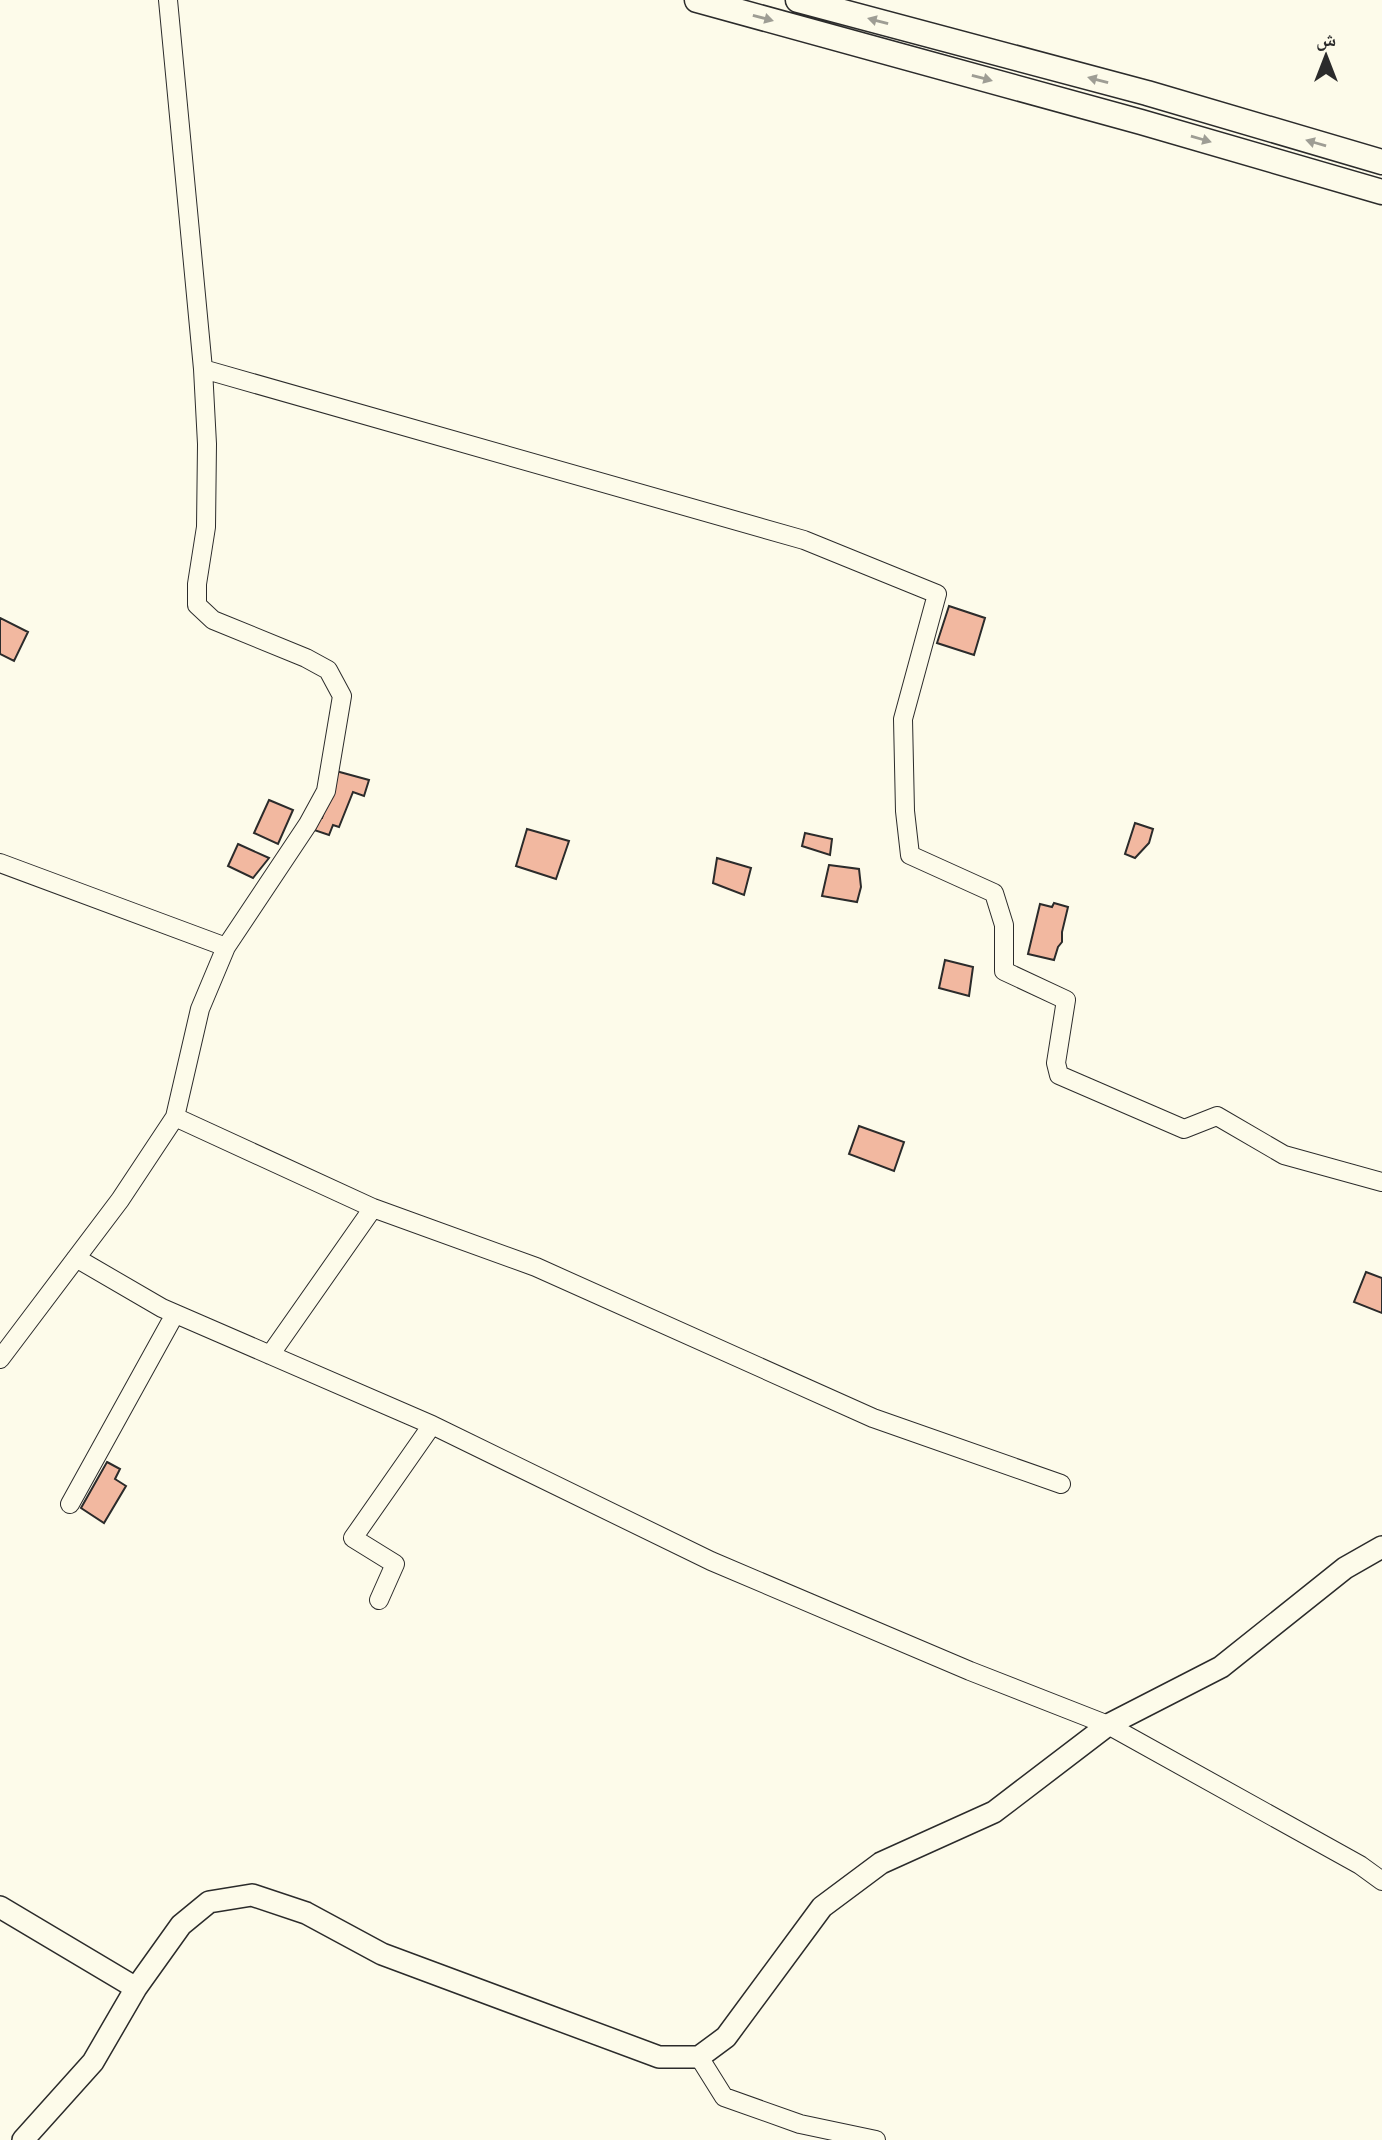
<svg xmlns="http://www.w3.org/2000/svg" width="1382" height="2140" viewBox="0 0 1382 2140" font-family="'Noto Sans','Noto Naskh Arabic',sans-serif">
<rect width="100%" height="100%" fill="#fdfbea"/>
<path fill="#f2b8a0" stroke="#2b2b2b" stroke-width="2" d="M949 606 985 618 974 655 937 643Z
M0 618 28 632 14 661 0 654Z
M336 771 369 780 364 796 353 792 339 827 333 825 329 835 314 830 319 818H322Z
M269 800 293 810 278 844 254 833Z
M1135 823 1153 829 1149 843 1135 858 1125 854Z
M527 829 569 841 556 879 516 866Z
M805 833 832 839 830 855 802 846Z
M238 844 269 858 253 878 228 866Z
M717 858 751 868 744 895 713 883Z
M829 865 859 869 861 887 857 902 822 896Z
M1054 903 1068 907 1062 932V942L1058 947 1054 960 1028 954 1040 904 1052 907Z
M945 960 973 967 969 996 939 988Z
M859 1126 904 1142 894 1171 849 1154Z
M1366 1272 1382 1278V1313L1354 1302Z
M107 1462 120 1469 115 1479 126 1486 104 1523 81 1508Z"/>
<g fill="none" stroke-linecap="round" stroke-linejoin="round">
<g stroke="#2b2b2b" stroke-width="20">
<path id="minor" d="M203 369 804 540 937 594 903 719 905 811 910 855 994 893 1004 925V971L1066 1000 1056 1063 1059 1075 1184 1129 1217 1116 1284 1155 1382 1182
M0 863 226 947 308 824 326 791 342 696 328 670 306 658 213 620 197 605V584L206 527 207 444 203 369 168 0
M226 947 200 1009 175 1117 373 1208 536 1267 873 1418 1061 1484
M76 1258 162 1308 432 1425 711 1561 970 1671 1108 1725 1360 1865 1382 1881
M270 1355 373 1208
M0 1359 120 1200 175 1117
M70 1504 175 1314
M379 1600 395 1564 353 1538 432 1425
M699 2057 724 2097 800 2124 876 2140"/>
</g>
<g stroke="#2b2b2b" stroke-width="24">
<path id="tertiary" d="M0 1907 136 1988
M23 2140 93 2062 136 1988 181 1925 209 1902 252 1895 306 1913 382 1954 659 2057H699L726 2037 822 1907 881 1863 994 1812 1108 1725 1221 1667 1345 1568 1382 1547"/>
</g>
<g stroke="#2b2b2b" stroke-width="27">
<path id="secondary" d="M697 0 1141 122 1382 192
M798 0 1147 93 1382 162"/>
</g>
<use href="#minor" stroke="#fdfbea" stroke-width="18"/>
<use href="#tertiary" stroke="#fdfbea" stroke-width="21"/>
<use href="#secondary" stroke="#fdfbea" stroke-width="24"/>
</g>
<defs><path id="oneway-solid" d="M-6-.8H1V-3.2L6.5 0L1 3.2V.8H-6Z" transform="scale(1.75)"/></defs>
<g fill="#9e9d94">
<use href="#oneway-solid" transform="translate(763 18) rotate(15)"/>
<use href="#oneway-solid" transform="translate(878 21) rotate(-165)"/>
<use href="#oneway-solid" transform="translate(982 78) rotate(15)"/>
<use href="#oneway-solid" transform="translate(1098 80) rotate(-165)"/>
<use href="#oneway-solid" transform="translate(1201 139) rotate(16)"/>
<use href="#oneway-solid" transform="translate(1316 143) rotate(-164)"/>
</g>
<g transform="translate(1326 56)" stroke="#fdfbea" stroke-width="5" paint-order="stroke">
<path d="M0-5L12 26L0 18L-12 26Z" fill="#2b2b2b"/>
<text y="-10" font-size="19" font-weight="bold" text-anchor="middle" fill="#2b2b2b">ش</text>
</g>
</svg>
